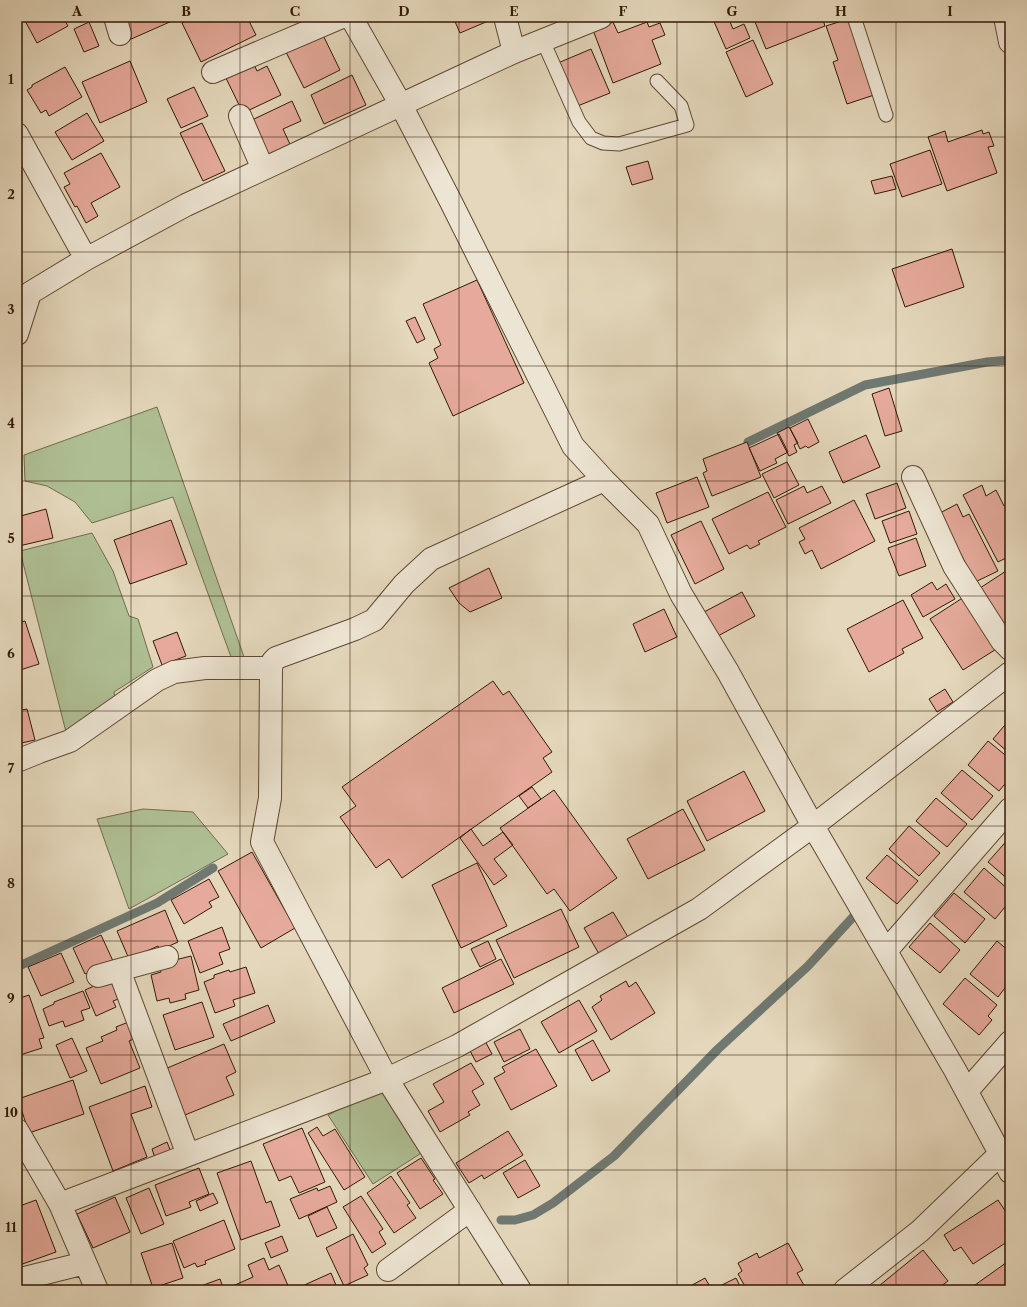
<svg xmlns="http://www.w3.org/2000/svg" width="1027" height="1307" viewBox="0 0 1027 1307" font-family="'Libre Caslon Text',serif">
<rect width="100%" height="100%" fill="#e4d7bb"/>
<filter id="stains"><feTurbulence type="fractalNoise" baseFrequency=".005" numOctaves="4"/><feColorMatrix values="0 0 0 0 .2 0 0 0 0 .09 0 0 0 0 .02 0 0 0 .5 -.17"/></filter>
<radialGradient id="worn" r=".72"><stop offset=".6" stop-color="#630" stop-opacity="0"/><stop offset="1" stop-color="#630" stop-opacity=".3"/></radialGradient>
<path fill="#afbf94" stroke="#716c4e" d="M157 407 244 657H231L173 497 92 523 75 502 47 486 25 481 24 455Z
M92 533 113 571 129 616 138 619 153 667 114 692 115 699 66 732 20 551Z
M143 809 193 812 228 854 129 909 97 819Z
M378 1092 388 1095 423 1152 373 1184 328 1115 371 1093Z"/>
<g fill="none" stroke-linecap="round" stroke-linejoin="round">
<path stroke="#6f7871" stroke-width="9" d="M748 442 865 385 987 362 1010 360
M17 967 157 903 213 868
M501 1220H515L533 1215 553 1203 614 1156 718 1049 808 966 853 917"/>
</g>
<path fill="#e5aa9b" stroke="#331907" d="M23 17H63L68 26 37 43Z
M122 17H181L129 40Z
M194 17H247L256 35 201 62 182 23Z
M453 17H493V19L460 33Z
M712 17H728L733 29 744 24 750 38 726 49Z
M753 17H822L825 26 766 49Z
M848 19 874 95 847 104 833 62 838 60 826 26Z
M89 22 99 46 84 52 74 29Z
M613 22 618 33 647 22 649 27 660 23 665 35 652 40 661 64 613 83 593 30Z
M321 31 340 70 304 88 284 48Z
M753 40 773 84 746 97 726 52Z
M591 49 610 93 575 107 558 63Z
M252 60 257 71 267 66 281 95 243 113 224 74Z
M130 61 147 102 100 123 82 82Z
M65 67 82 97 49 116 46 110 41 113 27 90 32 87V85Z
M352 75 366 105 324 124 311 95Z
M194 87 208 116 181 128 167 99Z
M292 101 301 121 283 129 294 153 271 163 252 120Z
M87 113 104 141 72 160 55 132Z
M202 123 225 171 203 181 180 133Z
M982 130 983 134 989 132 994 146 988 147 997 173 947 191 928 137 945 131 948 142Z
M930 150 942 184 902 197 890 164Z
M101 153 120 187 91 203 98 216 86 223 77 206 75 207 64 187 70 184 64 173Z
M648 161 653 179 632 185 626 167Z
M892 176 896 189 875 194 871 181Z
M952 249 964 287 905 307 892 269Z
M477 280 524 383 453 416 429 363 438 358 434 349 441 345 423 304Z
M415 317 425 339 417 343 406 321Z
M889 388 902 431 885 436 872 394Z
M808 419 819 442 808 448 806 446 800 449 790 428Z
M789 427 798 443 794 445 797 452 789 456 777 433Z
M779 434 788 452 775 459 777 463 760 471 749 448Z
M866 435 880 467 843 483 829 452Z
M747 442 761 477 712 496 703 473 707 471 703 459Z
M787 462 799 485 774 498 762 474Z
M697 477 709 507 667 523 656 493Z
M897 483 906 508 875 519 866 494Z
M982 485 986 496 996 490 1004 506 1010 503V556L998 562 963 495Z
M804 486 807 493 822 486 831 503 788 524 776 500Z
M768 492 786 527 758 541 760 544 750 549 747 545 729 554 712 519Z
M854 500 875 541 821 569 812 550 805 554 799 542 805 539 799 528Z
M957 504 963 517 969 514 998 571 975 582 940 513Z
M46 509 53 538 19 546 17 538V517Z
M909 511 917 534 890 543 882 521Z
M171 520 187 564 130 584 114 540Z
M701 521 724 569 695 584 671 535Z
M916 538 926 566 899 576 888 548Z
M489 568 502 598 470 612 459 603 449 588Z
M1006 571 1010 577V626L1004 630 977 590Z
M932 582 937 590 946 584 955 599 923 617 911 595Z
M742 592 755 616 716 637 704 612Z
M964 597 998 648 963 670 930 619Z
M903 600 923 638 902 649 904 653 869 672 847 629Z
M664 609 677 637 645 652 633 624Z
M25 621 39 664 17 671V623Z
M177 632 186 656 162 665 153 641Z
M493 681 503 695 509 691 552 752 543 758 552 772 402 878 389 859 376 868 340 817 356 806 342 787Z
M945 689 953 702 937 712 929 699Z
M27 709 35 740 17 744V711Z
M1010 719V754L993 739Z
M988 741 1010 759V778L999 791 968 765Z
M962 770 993 796 972 820 941 793Z
M744 771 765 811 707 841 687 801Z
M532 787 541 799 528 808 519 796Z
M554 790 617 878 570 911 554 889 547 894 500 828Z
M936 798 967 824 947 847 916 821Z
M683 809 705 850 648 879 627 839Z
M909 826 940 853 919 876 889 849Z
M471 829 483 846 503 832 513 845 494 859 507 876 494 885 460 838Z
M1010 837V881L988 862Z
M252 852 295 928 261 948 218 871Z
M887 855 918 881 897 904 866 878Z
M477 863 507 926 461 948 432 885Z
M984 868 1010 891V901L995 919 964 892Z
M209 879 219 897 209 902 212 907 184 924 171 900Z
M954 893 985 919 965 943 934 916Z
M561 909 579 947 514 978 496 940Z
M165 910 178 942 160 950 158 946 129 959 117 931Z
M613 912 628 937 599 954 584 928Z
M930 923 960 950 940 973 909 947Z
M222 927 230 949 219 953 223 964 200 973 188 941Z
M101 935 113 961 85 974 73 948Z
M488 941 496 959 480 967 471 949Z
M997 941 1010 952V985L1008 984 998 997 970 974Z
M61 953 74 982 41 996 28 967Z
M191 956 199 990 185 994 186 999 170 1003 169 998 157 1001 151 975 161 972 159 964Z
M501 959 514 984 454 1013 442 988Z
M246 967 255 993 233 1000 235 1006 215 1013 204 982 214 978V975L229 970 230 972Z
M112 978 121 998 113 1001 116 1007 96 1016 85 990Z
M965 978 997 1005 988 1016 992 1020 979 1035 943 1004Z
M626 981 629 987 636 982 655 1013 611 1040 592 1007 602 1000 600 996Z
M17 989 20 998 29 995 44 1038 39 1039 42 1048 17 1056Z
M83 991 90 1008 81 1011 84 1020 65 1027 63 1021 49 1026 43 1009 54 1004V1002Z
M579 1000 597 1031 559 1053 541 1022Z
M202 1002 214 1037 175 1050 163 1015Z
M268 1005 275 1022 231 1041 223 1024Z
M131 1021 138 1037 129 1041 140 1068 101 1084 86 1048 103 1041 101 1037 117 1030 116 1027Z
M520 1029 530 1049 504 1062 494 1042Z
M72 1038 87 1071 70 1078 56 1045Z
M593 1040 610 1071 592 1081 575 1050Z
M485 1041 492 1054 476 1062 469 1049Z
M224 1044 236 1072 226 1077 234 1095 185 1115 165 1069Z
M536 1049 557 1086 511 1110 494 1078 505 1072 502 1067Z
M471 1063 484 1084 472 1091 480 1105 468 1112 470 1115 440 1132 428 1111 444 1102 433 1084Z
M73 1080 84 1114 29 1133 18 1099Z
M145 1086 152 1107 131 1114 147 1157 113 1171 89 1107Z
M317 1127 323 1136 335 1129 365 1177 344 1190 308 1133Z
M302 1128 325 1182 299 1193 291 1176 279 1181 263 1144Z
M508 1131 523 1155 484 1179 482 1175 469 1183 456 1163Z
M167 1142 171 1152 155 1158 152 1149Z
M421 1158 435 1179 433 1180 443 1194 420 1209 397 1173Z
M525 1160 540 1186 518 1198 503 1173Z
M251 1161 266 1203 271 1201 280 1226 241 1240 217 1173Z
M199 1168 209 1194 189 1202 191 1207 166 1216 155 1185Z
M391 1176 410 1203 407 1205 416 1218 394 1233 367 1193Z
M330 1186 337 1202 299 1219 290 1199 317 1188 318 1191Z
M149 1188 164 1224 141 1234 126 1198Z
M213 1193 218 1203 200 1211 196 1201Z
M361 1196 383 1229 379 1232 386 1244 372 1253 343 1207Z
M115 1197 130 1232 93 1248 77 1214Z
M36 1200 56 1252 17 1266V1207Z
M998 1200 1010 1218V1240L973 1264 961 1247 954 1251 944 1235Z
M327 1207 337 1228 317 1237 308 1216Z
M224 1220 235 1249 205 1261 206 1264 197 1267 195 1263 184 1268 173 1241Z
M353 1234 368 1265 364 1268 368 1275 344 1286 326 1248Z
M282 1236 288 1251 271 1258 265 1243Z
M172 1243 183 1278 153 1288 141 1253Z
M788 1243 803 1270 797 1273 805 1287 800 1290H747L738 1274 742 1271 738 1263 757 1253 759 1258Z
M923 1250 948 1281 936 1290H874Z
M264 1258 269 1270 279 1265 290 1290H226V1289L253 1277 248 1265Z
M1010 1260V1290H968Z
M331 1273 338 1290H301L300 1287Z
M705 1278 712 1290H683Z
M736 1278 742 1290H720L718 1287Z
M220 1279 224 1290H190Z"/>
<g fill="none" stroke-linecap="round" stroke-linejoin="round">
<g stroke="#5f4834" stroke-width="15">
<path id="service" d="M854 17 886 115
M543 41 579 122 591 138 603 143 619 144 687 125 681 106 657 81"/>
</g>
<g stroke="#5f4834" stroke-width="24">
<path id="minor" d="M115 17 120 34
M351 17 401 105 451 202 573 446 604 480 648 524 681 594 728 672 813 826 955 1070 1010 1172
M505 17 514 52
M1005 17 1010 42
M213 72 342 17
M240 116 263 169
M17 134 86 259
M17 334 30 293 86 259 186 205 514 52 601 17
M913 477 954 566 1002 641 1010 649
M17 761 39 752 70 741 157 680 174 672 205 668H271
M886 951 1010 809
M167 957 119 970 188 1155
M98 976 119 970
M967 1091 1010 1042
M17 1130 60 1204 97 1290
M60 1204 387 1079 457 1046 699 909 813 826 1010 673
M388 1270 470 1210
M17 1280 85 1263
M520 1290 387 1079 262 842 270 798 271 668 273 661 276 658 355 629 374 620 404 584 431 559 604 480
M845 1290 920 1231 1001 1153"/>
</g>
<use href="#service" stroke="#ede5d3" stroke-width="13"/>
<use href="#minor" stroke="#ede5d3" stroke-width="22"/>
</g>
<path fill="none" stroke="#331907" stroke-width="1" stroke-opacity="0.55" d="M131 17V1290M240 17V1290M350 17V1290M459 17V1290M568 17V1290M677 17V1290M787 17V1290M896 17V1290M17 137H1010M17 252H1010M17 366H1010M17 481H1010M17 596H1010M17 711H1010M17 826H1010M17 941H1010M17 1055H1010M17 1170H1010"/>
<rect width="1027" height="1307" fill="none" stroke="#e4d7bb" stroke-width="44"/>
<rect x="22" y="22" width="983" height="1263" fill="none" stroke="#331907" stroke-width="1.5"/>
<g font-size="13" text-anchor="middle" font-weight="bold" fill="#331907">
<text x="77" y="16">A</text>
<text x="186" y="16">B</text>
<text x="295" y="16">C</text>
<text x="404" y="16">D</text>
<text x="514" y="16">E</text>
<text x="623" y="16">F</text>
<text x="732" y="16">G</text>
<text x="841" y="16">H</text>
<text x="950" y="16">I</text>
<text x="11" y="84">1</text>
<text x="11" y="199">2</text>
<text x="11" y="314">3</text>
<text x="11" y="428">4</text>
<text x="11" y="543">5</text>
<text x="11" y="658">6</text>
<text x="11" y="773">7</text>
<text x="11" y="888">8</text>
<text x="11" y="1003">9</text>
<text x="11" y="1117">10</text>
<text x="11" y="1232">11</text>
</g>
<rect width="100%" height="100%" filter="url(#stains)"/>
<rect width="100%" height="100%" fill="url(#worn)"/>
</svg>
